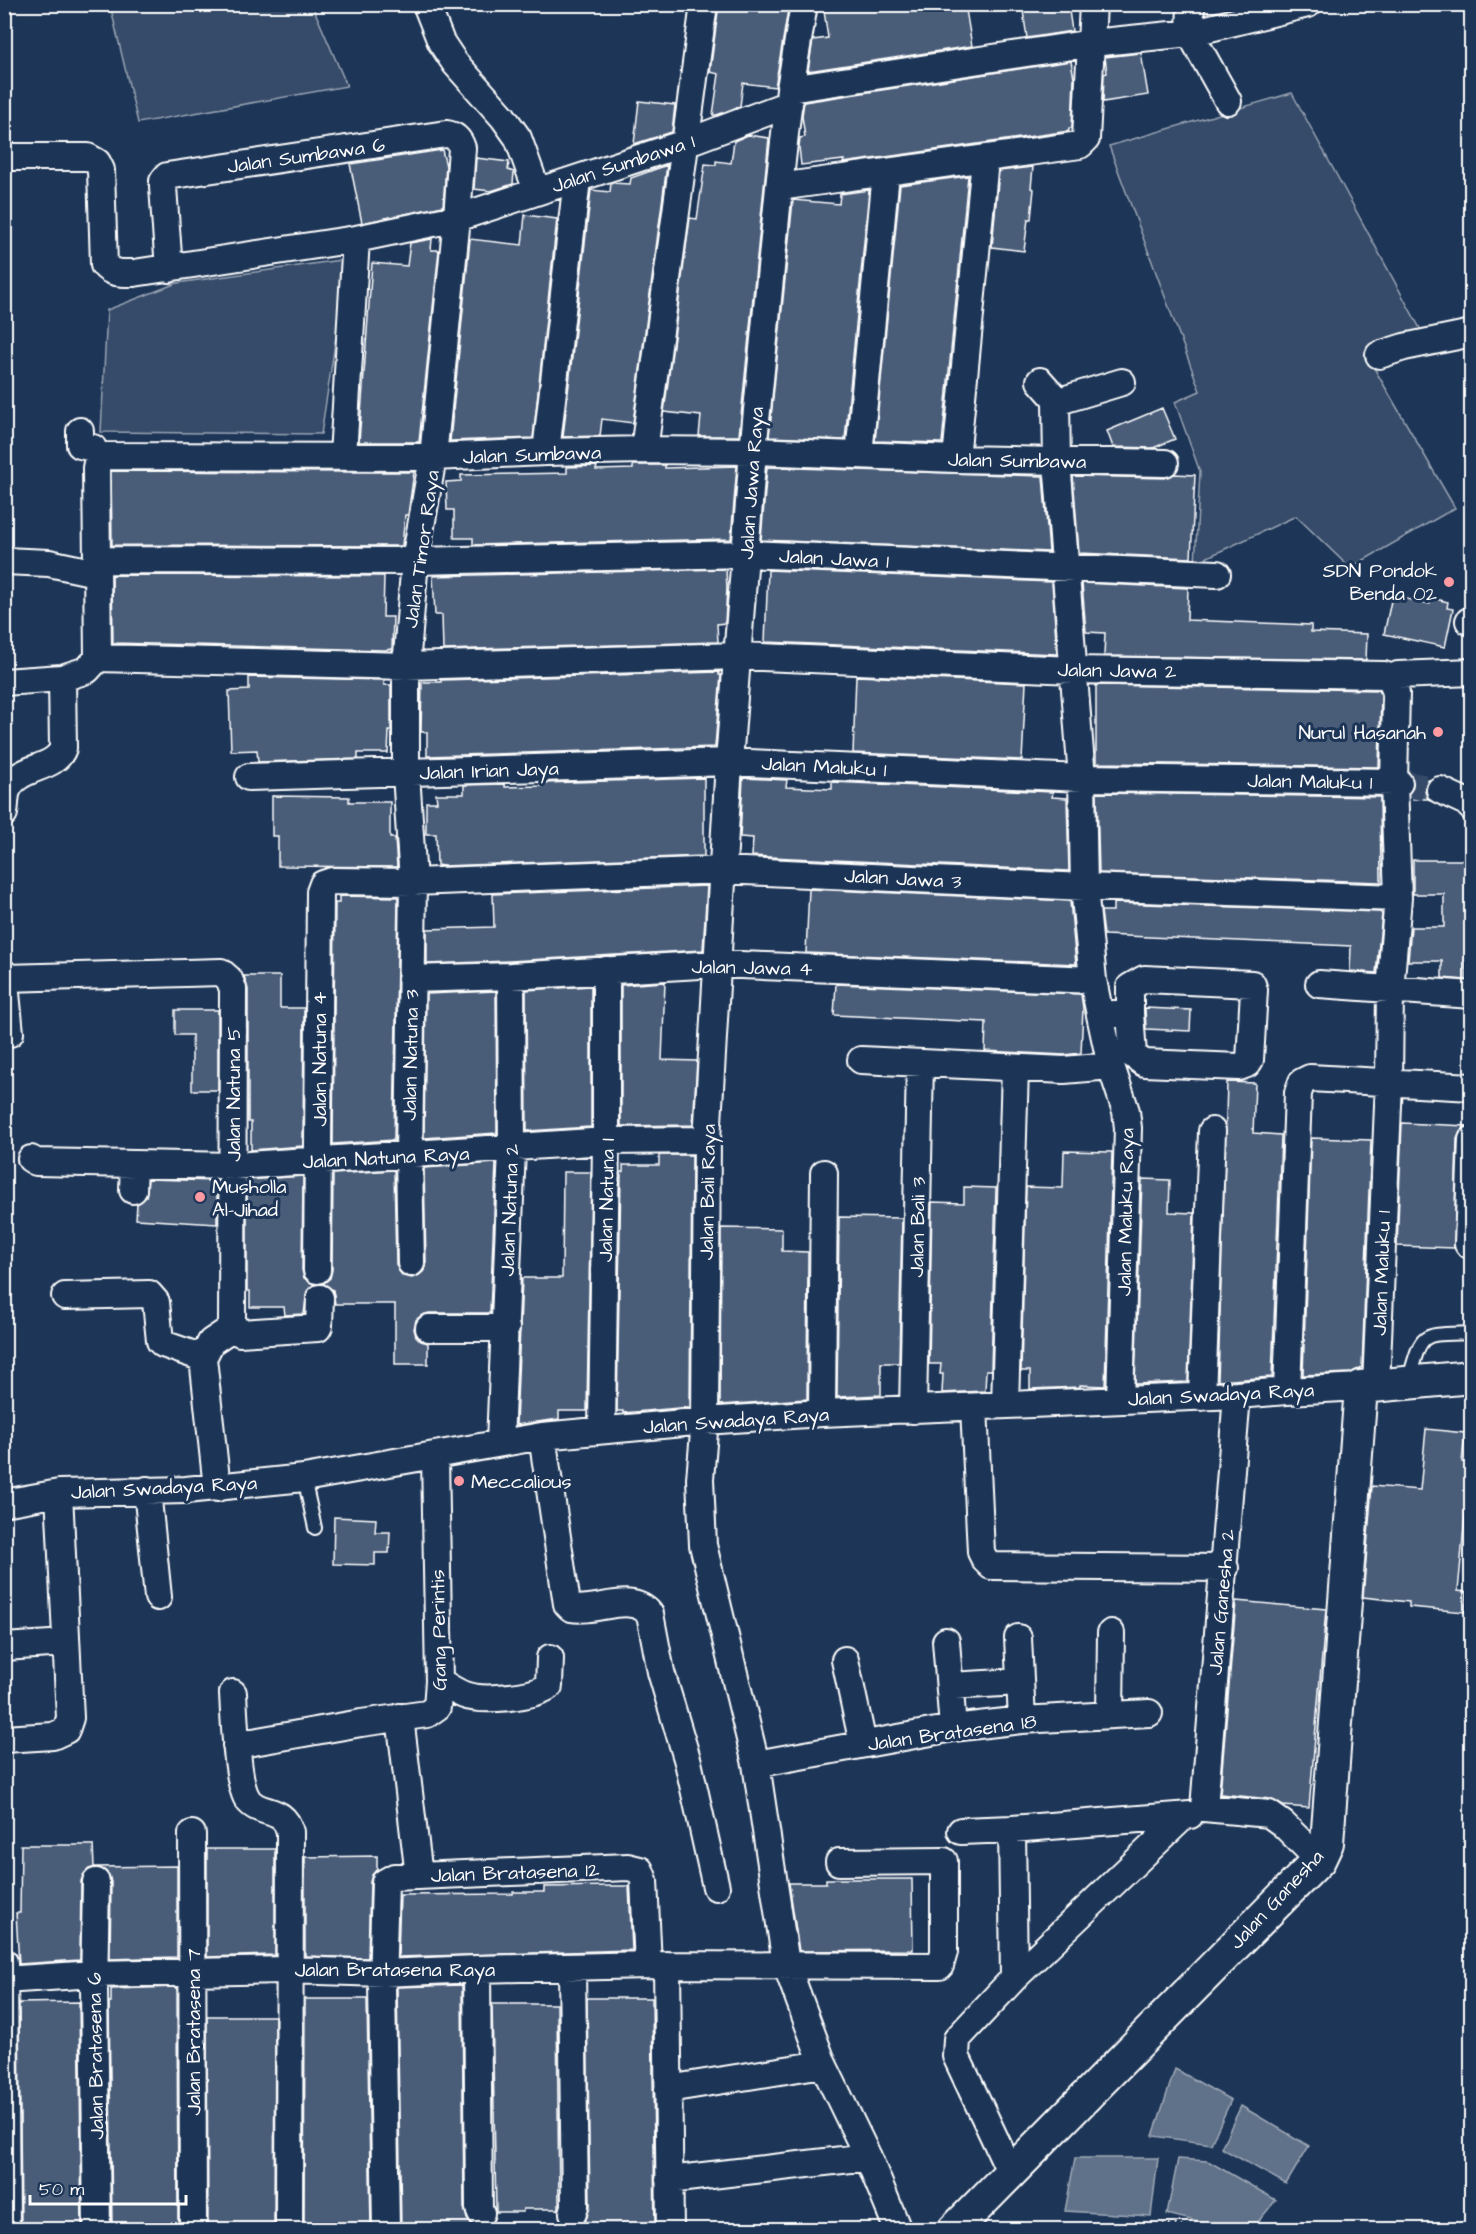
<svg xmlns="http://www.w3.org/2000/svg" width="1476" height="2234" viewBox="0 0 1476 2234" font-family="'Architects Daughter',sans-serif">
<rect width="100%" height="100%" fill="#1d3557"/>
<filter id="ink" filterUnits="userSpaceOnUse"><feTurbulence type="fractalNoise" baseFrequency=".0167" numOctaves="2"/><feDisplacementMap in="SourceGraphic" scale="12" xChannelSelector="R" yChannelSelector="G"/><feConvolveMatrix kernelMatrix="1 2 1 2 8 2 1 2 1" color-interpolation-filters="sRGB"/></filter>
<g filter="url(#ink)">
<path fill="#364b69" stroke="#9aa5b4" stroke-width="1.5" d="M110 5H312L347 86 138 123Z
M1292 93 1429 345 1374 368 1455 508 1350 568 1296 516 1195 563 1200 472 1175 402 1200 391 1109 146Z
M348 259 321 434 101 432 107 310 177 283Z"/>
<path fill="#617289" stroke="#a0aab8" stroke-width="1.5" d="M1175 2069 1231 2100 1211 2144 1153 2136Z
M1241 2106 1309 2146 1286 2184 1221 2148Z
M1075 2158H1158L1151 2216 1065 2211Z
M1178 2159 1208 2161 1276 2200 1252 2229H1227L1167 2214Z"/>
<path fill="#4a5d79" stroke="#fff" stroke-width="1.5" d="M719 4H789L775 87 743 83 740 106 717 115H713L719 74 710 72Z
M823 4H965L972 46 808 71 813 40 828 38Z
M1022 4H1068L1072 31 1027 38Z
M1141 53 1148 95 1103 102 1104 74 1107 73 1105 57Z
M1071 61 1074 78 1072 128H1069V131L843 163 844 160 801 165 799 147 800 138 805 137 802 116 804 102Z
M639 101 675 105 672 132 634 144Z
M748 135 769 138 739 436H699L701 416 664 412 690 218 697 219 705 164 716 165V161L731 163 734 141Z
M442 150 446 166 443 206 362 223 350 164Z
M476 158 509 162 508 170 514 172 513 184 491 191 474 189Z
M667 165 633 423 602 419 600 436 563 437 591 190 610 192 611 183 630 184 631 178Z
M1033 167 1031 188 1034 189 1031 219H1028L1024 251 992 247 999 171Z
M968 176 942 443 875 441 900 185Z
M869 190 845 440 769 437 793 200 839 204 840 194Z
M525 215 557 219 533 438 450 441 470 239 522 245Z
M432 239 431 250H439L419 442H359L372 263 407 266 410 243Z
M1162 408 1175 439 1153 448 1113 447 1107 431Z
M633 465H665V468L737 466 731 539 473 545V538H454V510H447L446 482 461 481V475L567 473V467L597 466 596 470 633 469Z
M767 467 1043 476 1049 552 761 540Z
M111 471 352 472H414L408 515H405L402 546 112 545Z
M1174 474 1195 475 1191 558 1079 553 1073 476 1165 478Z
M726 569 727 588 725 623 717 624 718 642 443 650 442 615H435L433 576Z
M768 570 1052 582 1057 654 765 642Z
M112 575 384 576 383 617H393L392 649 385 650 113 643Z
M1082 583 1188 588 1187 620 1311 625V632L1367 634 1366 660 1104 656 1105 633 1086 632Z
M1392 596 1430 604 1432 598 1448 602 1447 608 1453 609 1445 647 1384 634Z
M719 672V675H721L715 747 427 756V732H421L422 682H441V680Z
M856 676 1026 683 1022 760 853 753Z
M249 677 384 680V685H391V731H389L388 753H358V759L258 762 257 750 231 751 229 691 249 690Z
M1096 685 1379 690 1381 695 1379 767 1096 763Z
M1413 776 1429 780 1425 791 1428 799H1413Z
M704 778V856L443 866 437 865 436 834H426V802H437L436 794H464V785L505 784V787L543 786V783Z
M743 778 787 780 786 787 832 789V782L1053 792 1052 797 1067 798 1069 871 752 856 753 838 740 837Z
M1097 793 1380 797 1381 882 1099 873Z
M272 796 349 797V802H390V838H395L397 867 278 866V836H272Z
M1413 860H1472V894H1468L1469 941H1466V980L1442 978V961H1408L1411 927H1444V894H1413Z
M707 886 703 950 510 961 427 964V929L494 927 493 894Z
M809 889 1070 901 1076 964 806 953Z
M339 896 398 897 394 1140 333 1144 335 903H339Z
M1113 903 1380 912 1382 914 1376 973 1350 971 1351 946 1104 935 1101 911H1113Z
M244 976H280V1008H304L303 1146 251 1150V1122H248V989Z
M665 982 662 1060 697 1061 693 1125 621 1126V985Z
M836 984 1081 994 1083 1008 1081 1053 1064 1055 985 1051 986 1022 834 1015Z
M591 986V1127L527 1131 526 990Z
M496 991 497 1133 424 1138 426 994Z
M1145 1008 1191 1010 1190 1031 1146 1029Z
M175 1010H218V1090H192V1035H175Z
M1227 1082 1255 1083 1253 1133 1281 1135 1272 1377 1218 1381Z
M1402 1123 1467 1126 1460 1132 1457 1139 1454 1248 1397 1246Z
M1311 1138 1371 1140 1362 1367 1351 1373 1303 1375Z
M1064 1151 1112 1152 1105 1386 1080 1385V1387L1030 1389V1371H1021L1026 1187 1063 1188Z
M659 1155H692L690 1407 623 1413V1411H617L621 1172H623V1165H659Z
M496 1163 490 1313H429L422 1315 416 1320 414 1329 416 1336 421 1341 428 1343V1364H395V1304H335L333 1290 323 1284 330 1278 332 1270 333 1174 394 1170 396 1264 399 1271 403 1276 412 1278 419 1275 424 1271 426 1263 424 1168Z
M563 1172H591L587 1411H559V1419L516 1425 522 1278H562Z
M303 1176 302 1270 304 1278 314 1284 307 1291 304 1314 285 1315 284 1307H250V1291H247V1180Z
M148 1179 217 1181V1224L136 1219 137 1204 146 1197Z
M1142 1179 1170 1180 1169 1212 1194 1213 1188 1382 1135 1384Z
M964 1187 996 1188 991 1370H986L985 1391 942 1393 943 1374H940L941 1364H929L932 1202 964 1203Z
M839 1217 902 1218 899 1363H881V1395L837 1397Z
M721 1228 782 1229V1251L808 1252 807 1399 720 1405Z
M1426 1429 1465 1433 1462 1462 1470 1463 1458 1591 1467 1592 1465 1612 1409 1607V1602L1363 1597 1372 1486 1420 1490Z
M334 1517 376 1519 375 1532H390L389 1553H375V1565L333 1564Z
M1236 1601 1326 1609 1309 1808 1283 1806 1270 1799 1220 1794Z
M21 1845H93L94 1867 177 1866V1957L110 1959 111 1882 109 1875 104 1870 96 1867 89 1869 84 1874 81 1881 80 1960 19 1964 16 1913H20Z
M207 1849H275V1955L207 1957Z
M377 1856V1869L372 1875 370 1882 368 1958 305 1956V1857Z
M826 1879H912L913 1950 799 1951 789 1883H826Z
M611 1886H629L632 1950 398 1957 400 1895 513 1894V1892H544V1887Z
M462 1985 464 2208 467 2219 472 2225V2229H401L397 1987Z
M177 1987 178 2225 112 2226 109 2002H111V1989Z
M587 1998H652L655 2229H581V2225L587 2217 590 2206Z
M305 1999H367L371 2229H304Z
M79 2002 82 2229H21L19 2003Z
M492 2004H557L559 2209H523V2212H496Z
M207 2016H275L274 2228 208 2229Z"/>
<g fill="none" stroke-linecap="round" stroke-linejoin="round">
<path stroke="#344968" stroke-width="26" stroke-dasharray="26 13" stroke-linecap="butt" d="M1399 783 1440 790"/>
<g stroke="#fff" stroke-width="16">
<path id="service" d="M1408 1382C1423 1330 1418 1335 1472 1333
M304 1478 315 1528"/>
</g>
<g stroke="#fff" stroke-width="30">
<path id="minor" d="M426 4 441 42 455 63 503 117 518 138 537 191
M804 4 790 89 779 187 753 451 729 762 707 1140 705 1421 700 1479 703 1545 756 1764 786 1964 823 2064 868 2157 898 2230
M1191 4 1190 33 1228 101
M790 89 1092 43 1190 33 1308 4
M4 157H88L97 162 101 170 104 265C112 274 122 273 134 273L356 239 457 218 685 143 789 104
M779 187 1080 145 1086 139 1093 4
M169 269 163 187V181L167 176 446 134C455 135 459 139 462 148L457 218 433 457 415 561 406 666V773L413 882 409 1156 411 1263
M1379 355 1404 347 1472 333
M1040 381 1055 398 1056 402 1057 461 1082 778 1084 887 1093 980 1100 1015 1111 1066 1126 1111 1128 1128 1120 1400
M1056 402 1122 382
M80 431V445L93 448 98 458
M644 450 704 4
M546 452 577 179
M859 455 886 173
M343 456 356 239
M956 459 985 160
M96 560 415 561 746 554 1217 574
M4 561 49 563 96 573
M1469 621 1472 620
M98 658 406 666 738 656 1073 670 1384 675 1391 678 1396 693 1394 782 1399 783
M98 658 96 468 98 458 105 456 433 457 546 452 644 450 753 451 956 459 1165 463
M1391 678 1398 675 1472 672
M4 682 62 678 87 670 98 658
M249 777 729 762 1082 778 1394 782 1398 898 1390 990 1389 1082 1376 1386
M1440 790 1466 802 1472 808
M4 813C5 807 5 800 6 794 14 764 55 772 63 748L62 678
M4 973 10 1033
M6 978 221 972 229 979 233 989 232 1328
M411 979 511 976 717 964 1093 980
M1319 984 1472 995
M1100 1015 1130 1013V987L1144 979 1252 984 1254 990 1250 1060 1247 1064 1239 1067 1144 1063 1133 1055 1130 1013
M861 1060 1064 1070 1111 1066
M31 1159 36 1162 234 1166 606 1141 707 1140
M133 1190 134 1164
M1468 1244 1472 1140
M317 1270 320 892 323 884 332 881 413 882 723 870 1084 887 1398 898
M65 1296 149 1294 156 1302 160 1341 163 1344 203 1358
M232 1328 240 1333 318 1328 319 1326 320 1298
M429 1328H506
M1287 1391 1298 1093 1302 1082 1310 1078 1472 1087
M1202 1397 1212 1131
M1005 1405 1015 1068
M974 1407 981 1552 985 1560 991 1566 1225 1568
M913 1410 920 1063
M822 1413 824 1173
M602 1430 606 1141V970
M542 1436 567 1604 571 1608C597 1613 631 1591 650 1614L661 1672 688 1762 716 1887
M500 1443 512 1149 511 976
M217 1488 203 1358 211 1342 232 1328
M147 1490 158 1597
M4 1503 59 1493 186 1490 304 1478 542 1436 705 1421 822 1413 1237 1395 1287 1391 1361 1387
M1018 1638 1022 1720
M946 1641 953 1728
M4 1647 66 1643
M845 1660 863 1744
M439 1681C447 1686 456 1692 464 1695 483 1702 533 1697 549 1686L550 1658
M950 1686 1020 1682
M233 1693C234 1714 237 1785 248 1800 260 1816 284 1806 290 1832L289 2230
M1110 1715 1111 1633
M400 1717 419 1876
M4 1739 53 1736 66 1730 70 1718 59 1493
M236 1745 361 1723 427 1714 437 1707 439 1681 435 1456
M756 1764 953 1728 1022 1720 1149 1713
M1204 1808 1237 1395
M1204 1808 1269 1814 1283 1824 1319 1860
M1012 1829 1014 1978
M961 1831 1012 1829 1190 1815
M192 1834 193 2230
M96 1882 94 1988 97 2230
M4 1962 6 2230
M667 1965 670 2230
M572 1967 575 2206 573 2213
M477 1969 479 2208 481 2213
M4 1980 94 1974 288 1970 383 1973 477 1969 648 1965 940 1966 944 1952V1861L839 1862
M668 2089 823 2064
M1010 2171 956 2056 957 2039 1014 1978 1184 1816
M669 2180 868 2157
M386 2230 382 1985 385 1882 394 1877 628 1867 640 1870 644 1880 648 1965"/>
</g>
<g stroke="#fff" stroke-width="36">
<path id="tertiary" d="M954 2230 1319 1860 1327 1843 1361 1387 1472 1377"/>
</g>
<path stroke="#fff" stroke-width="4" stroke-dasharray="1.5 4.5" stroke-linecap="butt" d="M1052 2230 1053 2226 1176 2225 1191 2230"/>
<use href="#service" stroke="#1d3557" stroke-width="12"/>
<use href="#minor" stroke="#1d3557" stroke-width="26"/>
<use href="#tertiary" stroke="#1d3557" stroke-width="32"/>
</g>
</g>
<g fill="#ff9aa2" stroke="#1d3557" stroke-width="2">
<circle cx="1449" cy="582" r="6"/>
<circle cx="1438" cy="732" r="6"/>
<circle cx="200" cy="1197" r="6"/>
<circle cx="459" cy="1481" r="6"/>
</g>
<g text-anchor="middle" stroke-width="6" stroke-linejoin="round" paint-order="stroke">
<g font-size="20" fill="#fff" stroke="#1d3557">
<text transform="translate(306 155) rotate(-8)" y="7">Jalan Sumbawa 6</text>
<text transform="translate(623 163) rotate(-18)" y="7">Jalan Sumbawa 1</text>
<text transform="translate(532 454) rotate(-2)" y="7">Jalan Sumbawa</text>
<text transform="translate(1017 460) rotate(1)" y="7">Jalan Sumbawa</text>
<text transform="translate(751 483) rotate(-86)" y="7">Jalan Jawa Raya</text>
<text transform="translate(421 549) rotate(-82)" y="7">Jalan Timor Raya</text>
<text transform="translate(834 558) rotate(3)" y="7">Jalan Jawa 1</text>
<text transform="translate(1117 670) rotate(1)" y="7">Jalan Jawa 2</text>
<text transform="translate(824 766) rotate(3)" y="7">Jalan Maluku 1</text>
<text transform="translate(489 770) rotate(-2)" y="7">Jalan Irian Jaya</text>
<text transform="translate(1310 781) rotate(1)" y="7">Jalan Maluku 1</text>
<text transform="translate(903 878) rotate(3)" y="7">Jalan Jawa 3</text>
<text transform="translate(752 967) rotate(1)" y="7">Jalan Jawa 4</text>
<text transform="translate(410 1055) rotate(-89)" y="7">Jalan Natuna 3</text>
<text transform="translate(319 1059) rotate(-90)" y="7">Jalan Natuna 4</text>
<text transform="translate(233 1094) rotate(-90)" y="7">Jalan Natuna 5</text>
<text transform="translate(386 1157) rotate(-3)" y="7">Jalan Natuna Raya</text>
<text transform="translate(707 1192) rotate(-89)" y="7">Jalan Bali Raya</text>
<text transform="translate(606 1200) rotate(-89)" y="7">Jalan Natuna I</text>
<text transform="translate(509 1210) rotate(-88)" y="7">Jalan Natuna 2</text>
<text transform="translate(1125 1212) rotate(-89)" y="7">Jalan Maluku Raya</text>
<text transform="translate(917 1227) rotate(-89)" y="7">Jalan Bali 3</text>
<text transform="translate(1381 1273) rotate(-88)" y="7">Jalan Maluku 1</text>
<text transform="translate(1221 1394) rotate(-3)" y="7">Jalan Swadaya Raya</text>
<text transform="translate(736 1420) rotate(-4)" y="7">Jalan Swadaya Raya</text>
<text transform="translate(164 1487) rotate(-3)" y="7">Jalan Swadaya Raya</text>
<text transform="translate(1221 1602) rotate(-85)" y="7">Jalan Ganesha 2</text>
<text transform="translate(438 1630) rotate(-91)" y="7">Gang Perintis</text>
<text transform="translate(952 1732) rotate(-8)" y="7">Jalan Bratasena 18</text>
<text transform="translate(515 1872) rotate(-2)" y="7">Jalan Bratasena 12</text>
<text transform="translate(1276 1899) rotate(-47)" y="7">Jalan Ganesha</text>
<text x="395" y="1976">Jalan Bratasena Raya</text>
<text transform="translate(193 2032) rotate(-90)" y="7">Jalan Bratasena 7</text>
<text transform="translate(95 2056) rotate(-91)" y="7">Jalan Bratasena 6</text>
</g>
<g font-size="20" fill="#fff" stroke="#1d3557" text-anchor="end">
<text x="1437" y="577">SDN Pondok<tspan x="1437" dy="23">Benda 02</tspan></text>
<text x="1426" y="739">Nurul Hasanah</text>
<text x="212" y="1193" text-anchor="start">Musholla<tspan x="212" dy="23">Al-Jihad</tspan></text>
<text x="471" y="1488" text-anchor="start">Meccalious</text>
</g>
</g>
<rect width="1476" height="2234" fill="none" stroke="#1d3557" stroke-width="24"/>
<rect x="12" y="12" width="1452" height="2210" fill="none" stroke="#fff" stroke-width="2" filter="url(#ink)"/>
<path d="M30 2195v9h156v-9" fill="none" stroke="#ffffff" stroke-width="3"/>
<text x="39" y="2195" font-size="18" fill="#ffffff" stroke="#1d3557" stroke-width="4.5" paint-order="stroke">50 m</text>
</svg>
